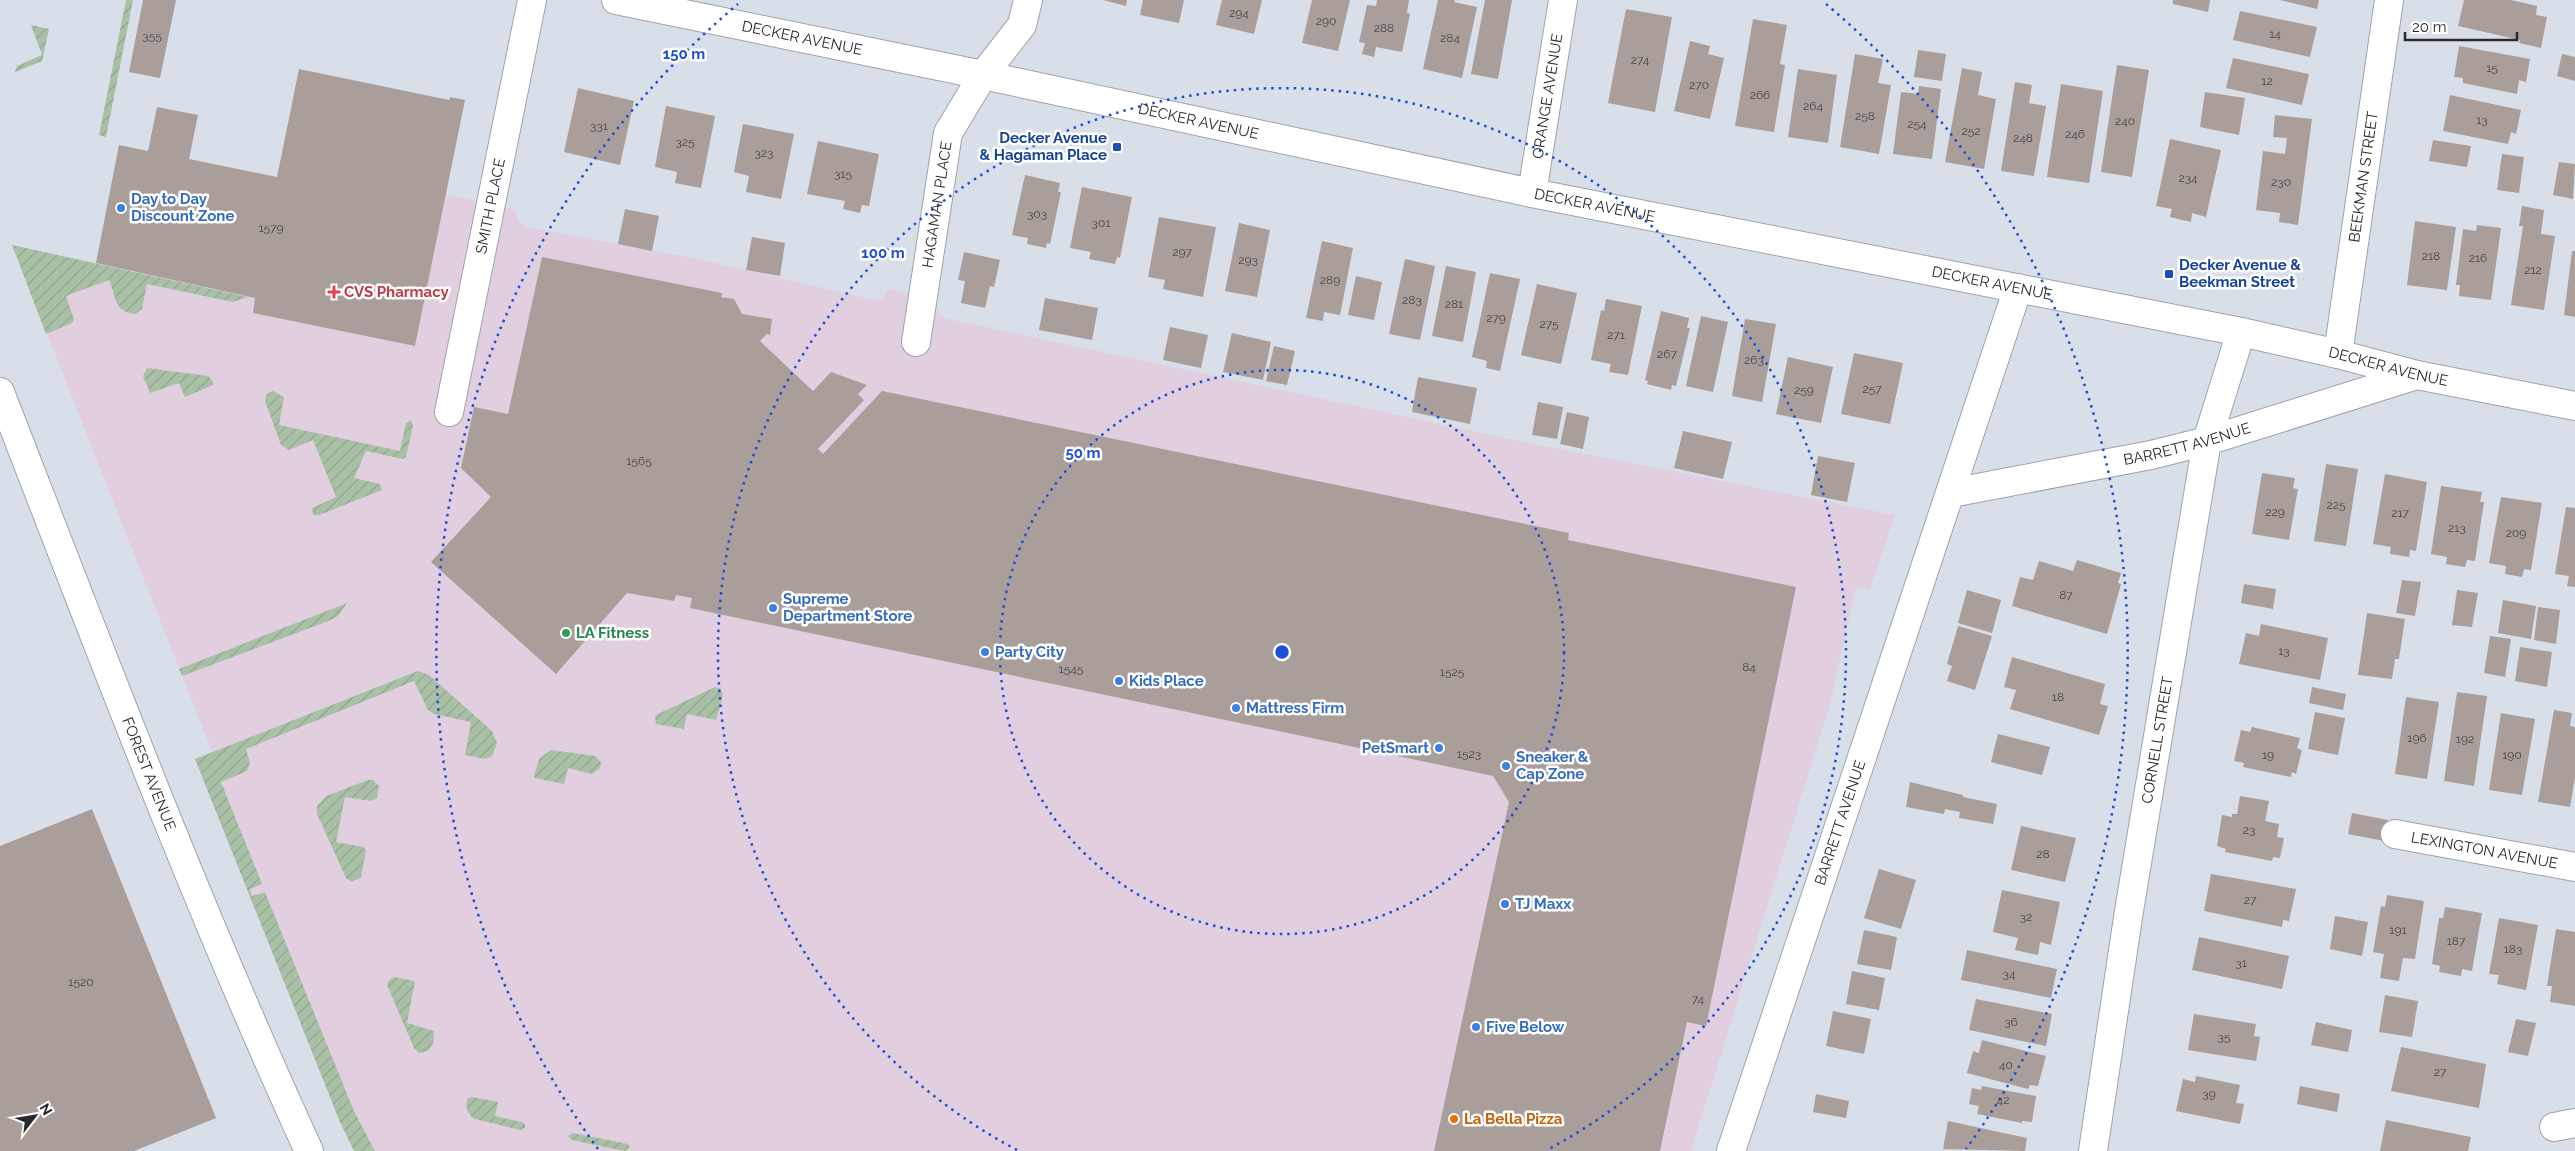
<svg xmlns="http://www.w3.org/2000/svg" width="2575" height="1151" viewBox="0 0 2575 1151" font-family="Raleway,sans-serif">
<defs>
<pattern id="garden-furrows" width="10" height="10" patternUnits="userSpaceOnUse" patternTransform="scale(1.25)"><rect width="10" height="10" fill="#a9c0a7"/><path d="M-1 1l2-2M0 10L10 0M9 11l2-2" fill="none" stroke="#91a590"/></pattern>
</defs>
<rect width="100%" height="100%" fill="#d9dfe9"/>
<path fill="#e1cfdf" d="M446 194 516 210 517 220 528 227 699 259 874 300 884 297 888 288 935 301V310L944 318 1520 441 1895 515 1870 590 1856 587 1829 708 1691 1151H354L340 1122 195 759 212 752 12 245 255 298 253 313 415 346Z"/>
<path fill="url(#garden-furrows)" d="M126 0H133L106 137 99 135Z
M31 25 49 29 42 61 15 72 17 66 42 55Z
M12 245 248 297 233 302 147 284 142 309 135 314C113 311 117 298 109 280L66 296 74 319 72 323 46 334Z
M147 368 208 376 213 381V385L185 397 179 383 150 393 143 376Z
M273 391 284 397 279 425 400 451 406 423 411 420 413 426 406 457 403 459 366 451 354 478 380 484 382 490 319 515H313L312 508 336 497 313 440 289 450 281 445 265 401 267 394Z
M347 603 338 616 331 620 182 676 179 669Z
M418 671 429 675 492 731 497 743 492 756 486 759 465 755 471 722 434 714 428 710 414 681 246 749 250 763 247 771 221 782 262 884 250 889 252 896 265 892 354 1111 375 1151H354L340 1122 195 759Z
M715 687 720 688 723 696 716 720 687 714 684 729 656 724 655 716 660 713Z
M551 750 595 756 601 762 600 768 592 774 568 768 564 784 535 778 534 776 539 759Z
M368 780H373L379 786 377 798 371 801 345 797 336 842 363 847 366 850 361 877 352 882 346 878 317 814V806L326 796Z
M394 977 415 981 407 1023 434 1031 433 1044 428 1051 419 1053 414 1048 387 985 389 980Z
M472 1097 498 1102 495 1116 521 1122 525 1124V1128L520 1130 475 1119C468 1115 464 1106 468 1098Z
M573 1133 628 1144 630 1148 624 1151 572 1140 568 1136Z"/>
<path fill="#aa9e9b" d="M143 0H176L160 78 129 72Z
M1103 0H1127L1126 6Z
M1143 0H1184L1179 23 1140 15Z
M1222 0H1262L1254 34 1216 25Z
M1312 0H1350L1338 51 1302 43Z
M1377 0H1409L1407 13 1410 14 1402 52 1376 47 1374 57 1362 54 1365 43 1359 42 1367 5 1376 6Z
M1438 0H1455L1454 2 1477 7 1462 78 1423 69Z
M1485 0H1512L1498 79 1471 74Z
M2173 0H2210L2208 12 2173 4Z
M2280 0H2319L2317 9Z
M2464 0H2511L2537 6 2536 15 2547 17 2541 48 2519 43 2520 40 2458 26Z
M1626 9 1672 17 1655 112 1608 103Z
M2240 11 2317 27 2310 57 2233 40Z
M1753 19 1787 25 1780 64 1785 65 1774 132 1735 126Z
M1690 41 1710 46 1708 54 1724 58 1710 119 1674 111Z
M2459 46 2530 59 2526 82 2519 80 2517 94 2463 83V78L2454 77Z
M1918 50 1946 54 1942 81 1914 77Z
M1855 54 1883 59 1878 83 1891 85 1879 154 1840 147Z
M2562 54 2575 57V81L2557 76Z
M2233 58 2309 74 2302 105 2226 88Z
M2117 65 2149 70 2132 177 2101 172Z
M1962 68 1982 72 1978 95 1996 99 1984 169 1945 162Z
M299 69 449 100 450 97 465 100 415 346 253 313 255 298 96 263 119 145 148 151 157 107 198 115 189 159 277 177Z
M1798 69 1837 75 1828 143 1788 137Z
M2015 82 2032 85 2029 103 2046 106 2034 176 2001 171Z
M2061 84 2103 91 2089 183 2047 177Z
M1919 86 1941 89 1932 159 1893 154 1901 92 1918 94Z
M578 88 634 101 620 165 564 152Z
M2205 92 2245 98 2239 135 2200 127Z
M2450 95 2521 110 2516 134 2511 132 2508 144 2443 131Z
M666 106 715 116 701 188 675 183 677 172 655 167Z
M2275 115 2312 119 2298 225 2279 222 2280 213 2256 210 2263 151 2285 154 2287 138 2273 137Z
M743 124 794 134 781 199 746 192 749 176 734 172Z
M2170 139 2221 150 2206 217 2192 213 2191 222 2170 217 2172 209 2156 206Z
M2433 140 2471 146 2467 167 2429 161Z
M818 141 879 154 869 206 862 205 860 213 843 209 845 201 807 194Z
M2502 154 2524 157 2519 193 2497 190Z
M2559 162 2575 164 2573 199 2553 195Z
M1025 175 1060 183 1058 192H1061L1050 244 1047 243 1046 248 1027 244 1028 238 1012 235Z
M1082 187 1132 197 1120 258 1117 257 1115 264 1089 259 1091 252 1070 248Z
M2522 206 2544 210 2541 234 2555 236 2544 310 2511 305 2523 226H2519Z
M625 209 659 216 652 251 618 244Z
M1159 217 1216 227 1203 297 1163 289 1165 280 1148 277Z
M2415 221 2456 227 2447 290 2407 285Z
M1239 223 1270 230 1257 297 1225 291Z
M2477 225 2501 228 2491 300 2459 296 2460 285H2456L2463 229 2476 231Z
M752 237 785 243 780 276 746 270Z
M1322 241 1353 248 1340 315 1324 312 1323 321 1306 318Z
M2572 251H2575V317L2564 315Z
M964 252 1000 260 994 287 990 286 985 308 961 303 965 281 958 280Z
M542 257 722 293 721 297 734 299 742 314 772 319 770 335 767 334 760 341 813 391 831 372 867 385 858 394 864 400 818 449 823 454 882 391 1569 533 1568 540 1796 587 1706 1026 1687 1022 1660 1151H1434L1509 802 1493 776 690 608 692 598 676 595 674 601 627 593 556 674 431 562 491 497 461 468 474 407 508 414Z
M1405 259 1435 266 1420 340 1389 334Z
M1446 266 1476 272 1463 342 1432 336Z
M1490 273 1520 279 1500 371 1486 368 1487 361 1472 357Z
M1356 276 1382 282 1374 320 1348 315Z
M1537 284 1577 293 1561 364 1521 355Z
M1045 298 1098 308 1092 340 1039 330Z
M1606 299 1642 306 1628 375 1609 372 1611 364 1591 360 1601 310 1604 311Z
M1661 311 1689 318 1687 328H1690L1676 386 1672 385 1671 390 1647 384 1648 381 1645 380Z
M1701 316 1728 322 1713 392 1686 386Z
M1745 319 1776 324 1762 402 1732 396Z
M1170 327 1208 335 1201 368 1163 360Z
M1232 333 1271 342 1263 380 1223 372Z
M1274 346 1295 351 1287 385 1266 381Z
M1854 353 1903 363 1890 424 1841 414Z
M1788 357 1833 367 1821 423 1776 414Z
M1418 377 1477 388 1470 424 1412 412Z
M1538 402 1563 407 1557 439 1532 435Z
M1567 412 1589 417 1583 449 1560 444Z
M1683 431 1732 442 1723 479 1674 468Z
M1818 456 1855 463 1847 502 1811 495Z
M2326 464 2358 469 2346 546 2314 541Z
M2262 473 2295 478 2293 488 2298 489 2289 540 2252 534Z
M2385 474 2427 482 2416 551 2410 550 2409 557 2390 554 2391 547 2373 544Z
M2441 486 2482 492 2480 502H2484L2475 561 2467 560 2465 567 2446 564 2447 557 2431 554Z
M2501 497 2542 503 2531 570 2524 569 2522 577 2505 574 2506 566 2489 563Z
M2566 507 2575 508V587L2567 586 2569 576 2555 574Z
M2077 560 2121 573 2118 583 2121 584 2107 634 2012 606 2020 577 2033 580 2039 561 2073 571Z
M2402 580 2421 582 2415 616 2396 613Z
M2244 584 2276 589 2273 609 2241 603Z
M1967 590 2001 600 1992 633 1958 623Z
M2457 590 2478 593 2472 627 2452 625Z
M2503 600 2536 606 2531 639 2498 633Z
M2538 607 2560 610 2556 644 2534 640Z
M2367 613 2405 619 2399 659H2395L2392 679 2358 675Z
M2261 624 2328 638 2320 680 2239 664 2246 633 2259 636Z
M1958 626 1992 636 1975 690 1947 681 1952 666 1947 664Z
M2490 636 2511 639 2505 677 2484 673Z
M2520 647 2552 652 2547 687 2515 681Z
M2012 657 2105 684 2100 704 2108 706 2099 735 2010 709 2016 690 2004 687Z
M2312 687 2346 694 2343 710 2309 703Z
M2457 692 2487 696 2474 786 2444 781Z
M2406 697 2439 702 2427 779 2395 774Z
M2554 710 2572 713 2570 726 2575 727V777L2570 807 2538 802Z
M2315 712 2345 718 2338 755 2308 749Z
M2501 713 2535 719 2522 795 2489 790Z
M2252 727 2300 738 2297 748 2302 750 2296 774 2292 772 2291 777 2243 767 2244 763 2234 761 2241 730 2250 732Z
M1998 734 2050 747 2042 775 1991 762Z
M1910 782 1963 795V797L1997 804 1993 824 1959 818 1960 812 1945 809 1944 814 1906 807Z
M2240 796 2269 801 2265 821 2279 824 2277 837 2284 838 2280 858 2273 857 2272 861 2225 852 2226 849 2217 846 2222 815 2232 817V814H2237Z
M92 809 216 1118 134 1151H0V846Z
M2352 813 2388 820 2384 841 2348 834Z
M2021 826 2076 838 2065 882 2011 870Z
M1879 869 1916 880 1901 929 1864 918Z
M2211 874 2296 889 2289 921 2283 920 2282 927 2204 911Z
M2002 890 2060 902 2051 945 2040 942 2038 955 2015 950 2018 938 1993 932Z
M2387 895 2424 901 2415 959 2403 958 2399 981 2380 978 2384 954 2373 952 2381 906 2385 907Z
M2445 907 2482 913 2472 971 2462 969 2461 976 2439 972 2440 966 2432 964 2439 918H2443Z
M2335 916 2368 922 2362 956 2330 949Z
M2499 918 2538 925 2526 990 2497 984 2499 975 2489 974Z
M2556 929 2575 932V1006L2550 1002 2552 986H2547Z
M1864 930 1897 937 1891 970 1857 964Z
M2199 937 2289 956 2282 989 2192 970Z
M1967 950 2057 969 2051 998 1961 980Z
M1852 971 1885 978 1879 1010 1846 1004Z
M2385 995 2418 1001 2412 1037 2379 1032Z
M1976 999 2052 1014 2046 1046 1969 1030Z
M1833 1011 1871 1019 1864 1054 1826 1046Z
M2194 1014 2256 1024 2254 1036 2260 1037 2256 1061 2188 1050Z
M2516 1019 2536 1023 2528 1056 2508 1052Z
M2316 1022 2352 1030 2348 1052 2311 1045Z
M1982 1040 2046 1056 2038 1086 2030 1085 2028 1089 1967 1073 1973 1051 1979 1053Z
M2401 1047 2486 1064 2479 1108 2391 1091Z
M2196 1076 2240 1085 2236 1103 2244 1104 2240 1124 2176 1111 2183 1079 2195 1082Z
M1982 1086 2036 1096 2032 1122 2022 1121V1123L1977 1114 1979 1106 1969 1104 1972 1088 1981 1090Z
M2300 1086 2340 1094 2337 1112 2297 1104Z
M1816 1094 1849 1101 1846 1118 1813 1112Z
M2386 1120 2471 1137 2468 1151H2380Z
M1948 1121 2027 1138 2025 1151 1943 1149Z"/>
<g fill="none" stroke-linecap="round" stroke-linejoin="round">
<g stroke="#9ea3ac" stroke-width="30">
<g id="minor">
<path id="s1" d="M616 0 983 75 1532 193 2241 332 2338 354 2417 375 2575 406"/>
<path id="s2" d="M1532 193 1563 0"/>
<path id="s3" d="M916 342 948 133 983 75 1022 25 1028 0"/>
<path id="s4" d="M2338 354 2389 0"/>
<path id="s5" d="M449 412 532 0"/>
<path id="s6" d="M1951 493 2151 455 2207 441 2417 375"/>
<path id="s7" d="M2395 834 2575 867"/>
<path d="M2554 1127 2575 1123"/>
<path id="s8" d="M1731 1151 2018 288"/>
<path id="s9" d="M2093 1151 2129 911 2207 441 2241 332"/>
</g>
</g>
<g stroke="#9ea3ac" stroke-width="30">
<g id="secondary">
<path id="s10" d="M0 392C99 647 195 903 309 1151"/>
</g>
</g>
<use href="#minor" stroke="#fff" stroke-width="28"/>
<use href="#secondary" stroke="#fff" stroke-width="28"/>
</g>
<g fill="none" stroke="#1d4ed8" stroke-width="2.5" stroke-dasharray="2.5 5">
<circle cx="1282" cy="652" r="282"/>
<path d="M1017 1150A564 564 0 1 1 1547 1150"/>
<path d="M598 1149A846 846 0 0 1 738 4M1826 4A846 846 0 0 1 1966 1149"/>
</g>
<g fill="#1a4fb4" stroke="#fff" stroke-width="2">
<rect x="1112" y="142" width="10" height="10" rx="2.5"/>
<rect x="2164" y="269" width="10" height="10" rx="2.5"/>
</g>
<g fill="#3f7fe0" stroke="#fff" stroke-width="2">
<circle cx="121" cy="208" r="5"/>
<circle cx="773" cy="608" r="5"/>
<circle cx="985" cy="652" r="5"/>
<circle cx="1119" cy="681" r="5"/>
<circle cx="1236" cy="708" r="5"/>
<circle cx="1439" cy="748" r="5"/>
<circle cx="1506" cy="766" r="5"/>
<circle cx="1505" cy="904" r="5"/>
<circle cx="1476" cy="1027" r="5"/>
</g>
<path fill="#e0444e" stroke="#fff" stroke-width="2" d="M331.5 284.5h5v5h5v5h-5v5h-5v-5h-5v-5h5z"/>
<circle fill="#2e9e5b" stroke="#fff" stroke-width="2" cx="566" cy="633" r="5"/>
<circle fill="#e8710a" stroke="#fff" stroke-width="2" cx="1454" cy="1119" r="5"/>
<g text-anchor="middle" stroke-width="5" stroke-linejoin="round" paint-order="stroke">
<g font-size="12" fill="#484648">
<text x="1239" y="17">294</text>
<text x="1326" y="25">290</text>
<text x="1384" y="32">288</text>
<text x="2275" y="38">14</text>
<text x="152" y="40">355</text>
<text x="1450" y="42">284</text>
<text x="1640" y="64">274</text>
<text x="2492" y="72">15</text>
<text x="2267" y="85">12</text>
<text x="1699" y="89">270</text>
<text x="1760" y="99">266</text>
<text x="1813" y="110">264</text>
<text x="1865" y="120">258</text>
<text x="2482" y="124">13</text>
<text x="2125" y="125">240</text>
<text x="1917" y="128">254</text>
<text x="599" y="130">331</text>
<text x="1971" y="135">252</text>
<text x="2075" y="138">246</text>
<text x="2023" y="142">248</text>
<text x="685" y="146">325</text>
<text x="764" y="157">323</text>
<text x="843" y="178">315</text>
<text x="2188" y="182">234</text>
<text x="2281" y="186">230</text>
<text x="1037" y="218">303</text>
<text x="1101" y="227">301</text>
<text x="271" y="232">1579</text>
<text x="1182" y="256">297</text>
<text x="2431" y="260">218</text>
<text x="2478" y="262">216</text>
<text x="1248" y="264">293</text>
<text x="2533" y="274">212</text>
<text x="1330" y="284">289</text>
<text x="1412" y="304">283</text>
<text x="1454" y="308">281</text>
<text x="1496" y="322">279</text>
<text x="1549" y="328">275</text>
<text x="1616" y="339">271</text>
<text x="1667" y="358">267</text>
<text x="1754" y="364">263</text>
<text x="1872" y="393">257</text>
<text x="1804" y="394">259</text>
<text x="639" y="465">1565</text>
<text x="2336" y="509">225</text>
<text x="2275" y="516">229</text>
<text x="2400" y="517">217</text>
<text x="2457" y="532">213</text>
<text x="2516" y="537">209</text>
<text x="2066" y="599">87</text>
<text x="2284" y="655">13</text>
<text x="1749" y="671">84</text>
<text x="1071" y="673">1545</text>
<text x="1452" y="676">1525</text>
<text x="2058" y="701">18</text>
<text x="2417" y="742">196</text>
<text x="2465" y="743">192</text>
<text x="1469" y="758">1523</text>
<text x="2268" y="759">19</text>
<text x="2512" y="759">190</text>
<text x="2249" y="834">23</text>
<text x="2043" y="858">28</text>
<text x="2250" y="904">27</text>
<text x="2026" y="921">32</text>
<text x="2398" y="934">191</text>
<text x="2456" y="945">187</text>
<text x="2513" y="953">183</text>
<text x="2241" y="967">31</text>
<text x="2009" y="978">34</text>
<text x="81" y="986">1520</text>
<text x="1698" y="1003">74</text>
<text x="2011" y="1026">36</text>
<text x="2224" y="1041">35</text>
<text x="2006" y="1069">40</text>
<text x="2440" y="1076">27</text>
<text x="2209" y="1098">39</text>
<text x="2003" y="1104">42</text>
</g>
<g font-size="15" fill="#27292d" stroke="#fff">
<text dy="5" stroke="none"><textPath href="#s1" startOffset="190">DECKER AVENUE</textPath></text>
<text dy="5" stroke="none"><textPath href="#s2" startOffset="98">ORANGE AVENUE</textPath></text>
<text dy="5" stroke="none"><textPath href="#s1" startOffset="595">DECKER AVENUE</textPath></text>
<text dy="5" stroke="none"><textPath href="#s4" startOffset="179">BEEKMAN STREET</textPath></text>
<text dy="5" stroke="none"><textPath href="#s3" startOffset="139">HAGAMAN PLACE</textPath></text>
<text dy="5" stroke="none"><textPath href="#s1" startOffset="1000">DECKER AVENUE</textPath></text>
<text dy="5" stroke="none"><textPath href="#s5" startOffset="210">SMITH PLACE</textPath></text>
<text dy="5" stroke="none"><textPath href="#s1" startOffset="1405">DECKER AVENUE</textPath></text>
<text dy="5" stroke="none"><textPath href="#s1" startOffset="1810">DECKER AVENUE</textPath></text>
<text dy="5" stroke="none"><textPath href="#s6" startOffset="241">BARRETT AVENUE</textPath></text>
<text dy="5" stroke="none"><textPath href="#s9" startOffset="416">CORNELL STREET</textPath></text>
<text dy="5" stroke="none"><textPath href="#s10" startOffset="410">FOREST AVENUE</textPath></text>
<text dy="5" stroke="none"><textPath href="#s8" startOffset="346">BARRETT AVENUE</textPath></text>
<text dy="5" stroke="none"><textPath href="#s7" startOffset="91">LEXINGTON AVENUE</textPath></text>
</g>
<g font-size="15" font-weight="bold" fill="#164399" stroke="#fff" text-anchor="end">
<text x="1107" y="143">Decker Avenue<tspan x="1107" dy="17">&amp; Hagaman Place</tspan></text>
<text x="2179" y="270" text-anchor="start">Decker Avenue &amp;<tspan x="2179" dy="17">Beekman Street</tspan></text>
</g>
<g font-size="15" font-weight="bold" fill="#366cbe" stroke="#fff" text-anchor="start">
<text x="131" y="204">Day to Day<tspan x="131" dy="17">Discount Zone</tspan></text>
<text x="783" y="604">Supreme<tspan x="783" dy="17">Department Store</tspan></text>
<text x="995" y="657">Party City</text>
<text x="1129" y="686">Kids Place</text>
<text x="1246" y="713">Mattress Firm</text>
<text x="1429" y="753" text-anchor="end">PetSmart</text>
<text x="1516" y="762">Sneaker &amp;<tspan x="1516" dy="17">Cap Zone</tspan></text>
<text x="1515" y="909">TJ Maxx</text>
<text x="1486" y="1032">Five Below</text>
</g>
<g font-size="15" font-weight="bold" fill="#be3a42" stroke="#fff" text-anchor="start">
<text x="344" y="297">CVS Pharmacy</text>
</g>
<g font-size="15" font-weight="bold" fill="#27864d" stroke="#fff" text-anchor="start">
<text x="576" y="638">LA Fitness</text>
</g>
<g font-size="15" font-weight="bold" fill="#c56008" stroke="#fff" text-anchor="start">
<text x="1464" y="1124">La Bella Pizza</text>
</g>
</g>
<circle cx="1282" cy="652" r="8" fill="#1d4ed8" stroke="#fff" stroke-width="2.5"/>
<g font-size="15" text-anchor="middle" font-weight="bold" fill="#1d4ed8" stroke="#fff" stroke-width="5" stroke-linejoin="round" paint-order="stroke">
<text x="684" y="59">150 m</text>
<text x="883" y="258">100 m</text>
<text x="1083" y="458">50 m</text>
</g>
<g transform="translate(35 1116) rotate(59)" stroke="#ffffff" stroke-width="4" paint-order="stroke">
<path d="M0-4L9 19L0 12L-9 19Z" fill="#27292d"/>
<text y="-8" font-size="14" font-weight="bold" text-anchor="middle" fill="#27292d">N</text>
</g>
<path d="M2405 32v8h112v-8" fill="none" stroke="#27292d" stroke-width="2.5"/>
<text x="2412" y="32" font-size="15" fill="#27292d" stroke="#ffffff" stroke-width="4" paint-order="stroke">20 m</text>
</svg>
